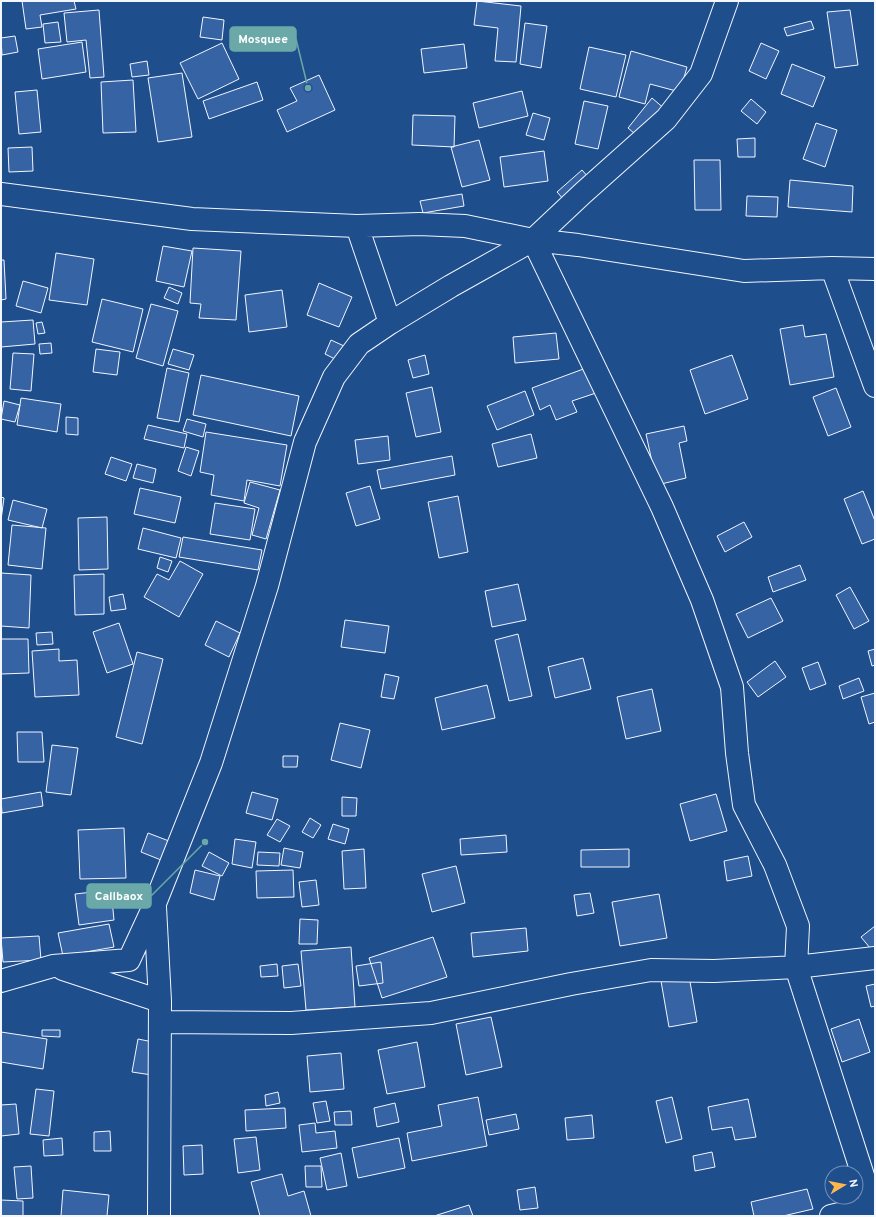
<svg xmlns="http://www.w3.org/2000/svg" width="876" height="1217" viewBox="0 0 876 1217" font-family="Overpass,sans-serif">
<rect width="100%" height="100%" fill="#1f4e8c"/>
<path fill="#3563a3" stroke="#f2f6ff" d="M22 1H74L76 9 40 15 42 27 26 29Z
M477 1 521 6 516 62 495 61 498 28 474 25Z
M99 10 104 77 90 78 86 40 67 42 64 13Z
M850 10 858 65 835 68 827 12Z
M203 17 224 20 222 40 200 37Z
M811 21 814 29 787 36 784 28Z
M58 22 61 42 45 43 43 24Z
M525 23 547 26 541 68 520 64Z
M15 36 18 52 2 55 1 38Z
M82 42 86 72 42 79 38 49Z
M222 43 239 79 198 99 180 63Z
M761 43 779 51 766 79 749 71Z
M464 44 467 68 424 73 421 49Z
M589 47 626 55 616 97 580 89Z
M631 51 687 67 680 92 650 84 645 104 619 97Z
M147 61 149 75 132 77 130 64Z
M792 64 825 77 813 107 781 94Z
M182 73 192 137 158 142 148 78Z
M319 75 335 110 287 132 277 110 297 101 290 88Z
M133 80 136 132 103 133 101 82Z
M257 82 263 100 209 119 203 101Z
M37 90 41 132 19 134 15 92Z
M522 91 528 116 479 128 473 103Z
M652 98 673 116 649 146 628 128Z
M751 99 766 112 757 124 741 111Z
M584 101 608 106 598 149 575 144Z
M533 113 550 118 544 140 526 135Z
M413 115 455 116 454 147 412 145Z
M816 123 837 130 825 167 803 159Z
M755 138V157H738L737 139Z
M479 140 490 180 462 187 451 147Z
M32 147 33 171 9 172 8 148Z
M544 151 548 181 504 187 500 157Z
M694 160H720L721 210H695Z
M582 170 589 178 564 200 557 192Z
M790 180 853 186 852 212 788 207Z
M462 194 464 206 423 213 420 201Z
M747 196 778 197 777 217 746 216Z
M163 246 192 251 184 287 156 281Z
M193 248 241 251 236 320 199 318 201 304 190 303Z
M56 253 94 259 87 305 49 300Z
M1 260H4L6 299 1 300Z
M23 281 48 288 41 313 16 306Z
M319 283 352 297 339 327 307 315Z
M169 287 182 293 178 304 164 298Z
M282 290 287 327 249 332 245 295Z
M102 299 143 309 133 352 92 342Z
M151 304 178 311 163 366 136 358Z
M33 320 35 344 1 347V322Z
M42 322 45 333 38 334 36 323Z
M803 325 805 337 826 334 834 377 790 385 780 329Z
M556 333 559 359 515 363 513 337Z
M331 340 344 346 337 360 325 354Z
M51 343 52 353 40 354 39 344Z
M96 349 120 352 117 375 93 372Z
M173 349 194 355 189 370 168 364Z
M13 353 34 354 31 391 10 389Z
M425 355 429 374 413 378 408 360Z
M732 355 748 399 705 414 690 370Z
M167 368 189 373 179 422 157 418Z
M586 368 596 393 572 401 577 412 556 420 550 405 540 410 532 388Z
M201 375 299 396 291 436 193 415Z
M432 387 441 432 416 437 406 393Z
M836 388 851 427 828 436 813 397Z
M525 391 534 415 497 430 487 406Z
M21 398 61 404 57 432 17 425Z
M4 401 20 405 15 422 1 419Z
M66 417 78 418V435L66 434Z
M187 419 206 424 203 437 183 431Z
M148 425 187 434 184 448 144 439Z
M684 426 687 441 679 443 686 478 657 485 646 434Z
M206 432 287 445 280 486 247 480 244 501 211 495 214 475 200 472Z
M531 434 537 458 498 467 492 444Z
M388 436 390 460 358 464 355 440Z
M186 447 199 451 191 476 178 471Z
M452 456 455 475 381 489 377 470Z
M111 457 132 464 126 481 105 474Z
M137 464 156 469 153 483 133 478Z
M250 482 280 490 266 539 252 535 259 508 244 503Z
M370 486 380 519 356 526 346 493Z
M140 488 181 497 175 523 134 514Z
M863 491 875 521V539L862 544 844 499Z
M458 496 468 552 439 558 428 502Z
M1 497 4 498 1 520Z
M13 500 47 509 42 528 8 520Z
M215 503 255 509 250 540 210 534Z
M107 517 108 569 79 570 78 518Z
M744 522 752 537 725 552 717 536Z
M12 525 46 528 42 569 8 565Z
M143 528 181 538 176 558 138 549Z
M183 537 262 550 258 570 179 557Z
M160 557 172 561 168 572 157 568Z
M180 561 203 574 179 617 144 597 157 574 169 580Z
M800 565 806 580 773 592 768 577Z
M1 573 31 575 29 628 1 626Z
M104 574V614L75 615 74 575Z
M518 584 526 620 492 627 485 591Z
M850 587 869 621 854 629 836 595Z
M123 594 126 609 111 611 109 597Z
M771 598 783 621 748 638 736 614Z
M345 620 389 626 385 653 341 647Z
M216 621 240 633 229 657 205 645Z
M119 623 133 664 107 673 93 632Z
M52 632 53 644 37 645 36 633Z
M518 634 532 696 509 701 495 640Z
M1 639H28L29 673 1 674Z
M59 649V661L77 660 79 695 35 697 32 651Z
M875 649V665L872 666 868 651Z
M137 652 163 659 142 744 116 737Z
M583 658 591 689 555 698 548 667Z
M775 661 786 677 758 697 747 682Z
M818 662 826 684 810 690 802 668Z
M385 674 399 677 394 699 381 697Z
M859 678 864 691 843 699 839 686Z
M487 685 495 718 442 730 435 698Z
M652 689 661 731 626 739 617 697Z
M875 693V722L869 724 861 697Z
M340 723 370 730 361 768 331 760Z
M17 732H42L44 762H18Z
M52 745 78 748 71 795 46 792Z
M283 756H298L297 767H283Z
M41 792 43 806 2 813 1 799Z
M252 792 278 799 272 820 246 813Z
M716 794 727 831 690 841 680 804Z
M342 797 357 798 356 816H342Z
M310 818 321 825 313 838 302 832Z
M277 819 290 826 280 842 267 835Z
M333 824 349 829 345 844 328 839Z
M124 828 126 878 80 879 78 830Z
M148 833 169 841 161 860 141 852Z
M506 835 507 852 461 855 460 839Z
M235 839 256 842 252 868 232 864Z
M284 848 303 852 300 868 281 865Z
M364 849 366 888 344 889 342 851Z
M629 849V867H581V850Z
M209 852 229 863 222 876 202 866Z
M258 852 280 853 279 866 257 865Z
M748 856 752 876 727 881 724 861Z
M456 866 465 903 432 912 422 874Z
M195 870 220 876 214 900 190 893Z
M293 870 294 897 257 898 256 871Z
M316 880 319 905 302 907 299 882Z
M111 890 114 920 79 925 75 894Z
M590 893 594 913 577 916 574 895Z
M659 894 667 938 620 946 612 902Z
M300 919 318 920 317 944H299Z
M109 924 114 947 63 956 58 933Z
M875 926V954L861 937Z
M526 928 528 951 473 957 471 933Z
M39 936 41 960 3 962 1 938Z
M433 937 447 977 382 998 369 958Z
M351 947 355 1007 306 1010 301 951Z
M381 962 383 983 359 986 356 966Z
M277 964 278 976 261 977 260 966Z
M298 964 301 986 284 988 282 966Z
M689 976 697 1022 669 1027 661 981Z
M875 984V1006L871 1007 866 986Z
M491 1017 502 1067 466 1075 456 1024Z
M859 1019 870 1052 842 1062 831 1029Z
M42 1030H60V1037L42 1036Z
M1 1032 47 1039 43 1069 1 1062Z
M138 1039 158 1043 152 1075 132 1072Z
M417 1042 425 1087 387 1094 378 1050Z
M341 1053 344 1089 310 1092 307 1056Z
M36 1089 54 1091 49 1136 30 1134Z
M278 1092 280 1103 266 1106 265 1095Z
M478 1097 487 1146 412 1161 407 1133 442 1126 438 1105Z
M672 1097 682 1139 666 1143 656 1101Z
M748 1099 756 1137 735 1140 732 1127 712 1130 708 1107Z
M326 1101 330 1121 317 1123 313 1103Z
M395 1103 399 1122 377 1127 374 1108Z
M16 1104 19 1134 1 1136V1105Z
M285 1108 286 1128 246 1131 245 1110Z
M351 1111 352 1125H335L334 1112Z
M516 1114 519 1129 489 1135 486 1120Z
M592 1115 594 1138 567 1140 565 1118Z
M315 1123 316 1133 335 1131 337 1148 302 1152 299 1125Z
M110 1131 111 1151H94V1132Z
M256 1137 260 1170 238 1173 234 1139Z
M62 1138 63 1155 44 1156 43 1140Z
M399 1138 405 1168 358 1178 352 1148Z
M202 1145 203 1174 184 1175 183 1146Z
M712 1152 715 1167 695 1171 693 1156Z
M341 1153 347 1186 327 1190 320 1158Z
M31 1166 33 1198 17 1199 14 1167Z
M305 1166H321L322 1187H306Z
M282 1174 288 1196 304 1191 311 1216H260L251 1182Z
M535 1187 538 1208 520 1210 517 1190Z
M807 1189 813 1209 783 1216H754L751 1202Z
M63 1190 109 1195 107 1216H61Z
M1 1200 23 1201V1216H1Z
M469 1205 473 1216H434Z"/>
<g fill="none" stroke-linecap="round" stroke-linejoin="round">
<g stroke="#f2f6ff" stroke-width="24">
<path id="minor" d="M1 194 192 219 357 226 419 224 465 226 533 240 578 245 744 271 832 268 875 269
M357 226 390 323
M533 240 662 507 702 600 732 687 737 753 744 805 775 865 798 926 796 967 875 958
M832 268 875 386
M155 907 160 1001 159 1216
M63 969 160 1001
M1 981 53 966 129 960 154 906 211 763 267 586 305 442 334 377 359 344 390 323 451 286 533 240 583 193 666 119 701 74 727 1
M160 1022 291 1023 431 1013 571 984 651 970 714 971 796 967 875 1213
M831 1216 873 1206"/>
</g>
<use href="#minor" stroke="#1f4e8c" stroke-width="22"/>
</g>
<path fill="none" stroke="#6aa9a8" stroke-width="1.5" d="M308 88L296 39M205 842L151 896"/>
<g fill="#6aa9a8" stroke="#1f4e8c" stroke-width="1.5">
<circle cx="308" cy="88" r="4"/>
<circle cx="205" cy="842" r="4"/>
</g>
<g fill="#6aa9a8" stroke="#6aa9a8" stroke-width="1.5">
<rect x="230" y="27" width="66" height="24" rx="4"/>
<rect x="87" y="884" width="64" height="24" rx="4"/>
</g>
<g font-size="12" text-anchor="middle" font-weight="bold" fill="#fff">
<text x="263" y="43">Mosquee</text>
<text x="119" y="900">Callbaox</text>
</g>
<rect width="876" height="1217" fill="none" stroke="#f2f6ff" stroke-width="4"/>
<g transform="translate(844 1185) rotate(80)"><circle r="19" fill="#1f4e8c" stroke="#7391ba"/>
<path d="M0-3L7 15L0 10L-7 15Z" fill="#ffb74d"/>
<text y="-6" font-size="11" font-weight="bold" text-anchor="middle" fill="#f2f6ff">N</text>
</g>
</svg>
